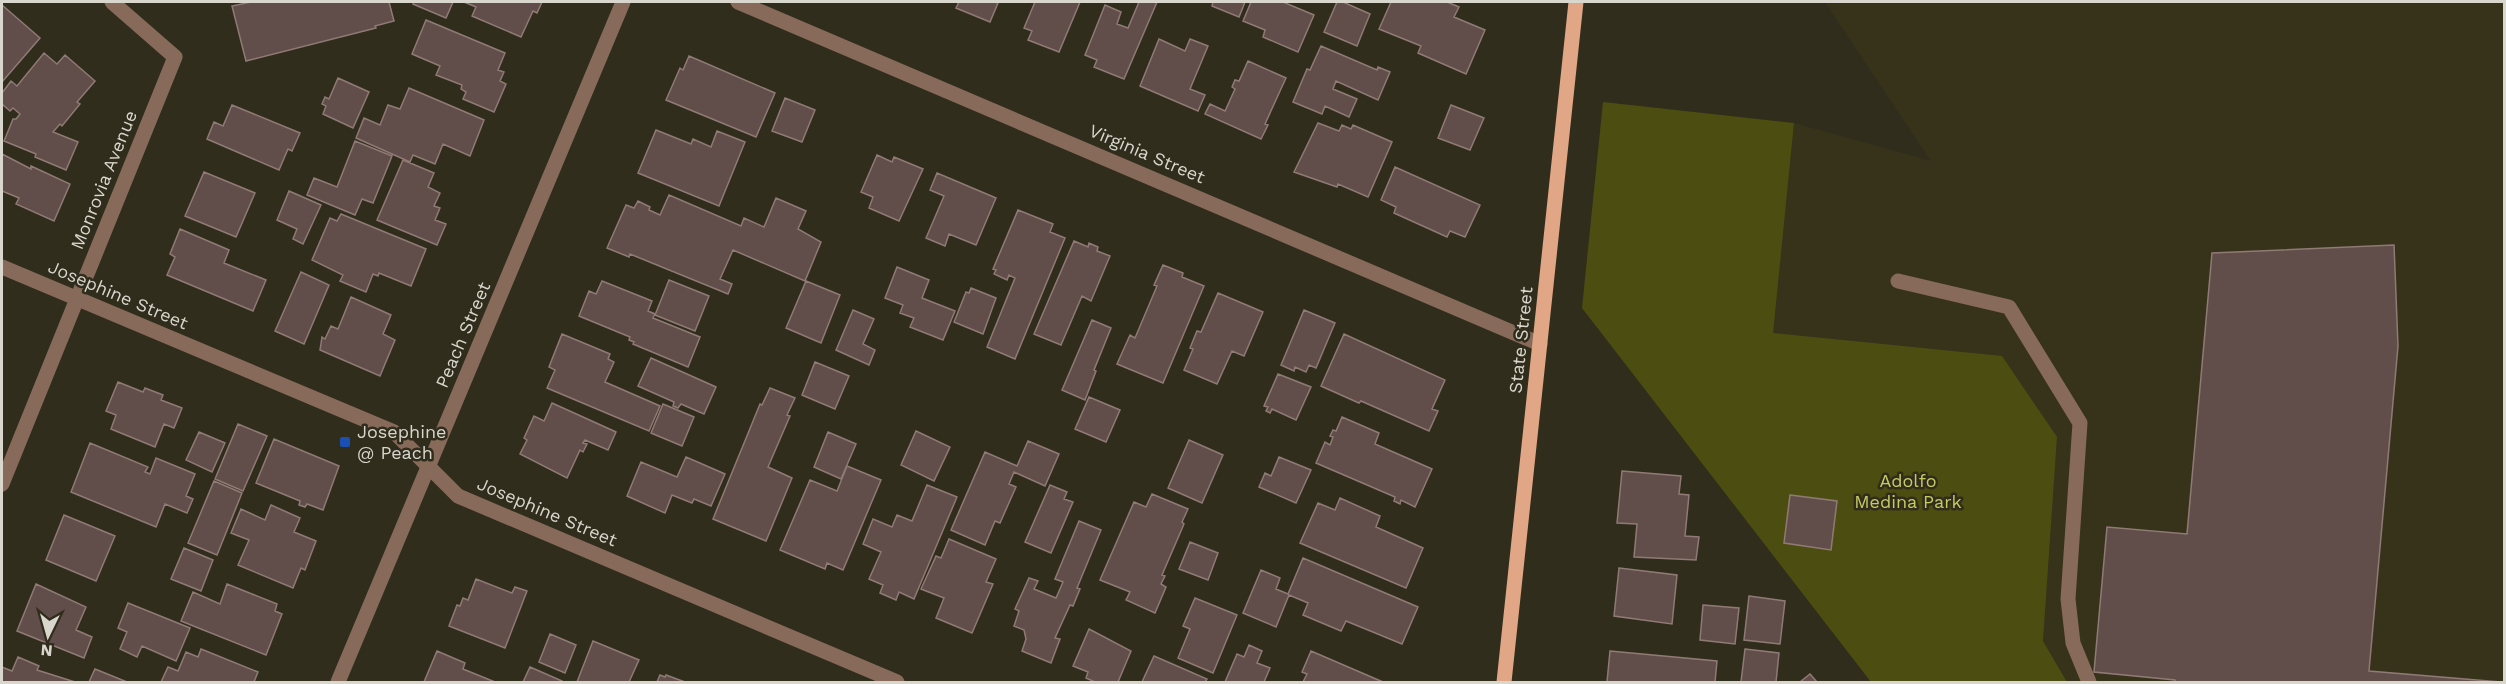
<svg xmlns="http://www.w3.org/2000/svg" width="2506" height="684" viewBox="0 0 2506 684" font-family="'Work Sans',sans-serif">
<rect width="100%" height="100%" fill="#302d1c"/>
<path fill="#37331b" d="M1825 2H2504V682H2067L2043 641 2057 437 1772 333 1794 123 1931 161Z"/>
<path fill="#4c4e11" d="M1603 102 1794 123 1773 333 2002 356 2057 437 2043 641 2067 682H1871L1582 308Z"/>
<path fill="#614d49" stroke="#907a76" stroke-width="1.5" d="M251 2H389L394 21 375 26 376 28 246 61 232 6Z
M414 2H453L446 18 413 4Z
M464 2H542L537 13 533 11 521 37 472 16 476 7Z
M959 2H994L998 3 990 22 956 8Z
M1035 2H1080L1059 52 1028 40 1032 31 1024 28Z
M1139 2H1157L1124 79 1094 67 1097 60 1085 55 1105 5 1121 12 1117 24 1128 28Z
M1213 2H1245L1239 17 1212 6Z
M1251 2H1283L1314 15 1298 52 1263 37 1265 30 1243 21Z
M1337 2H1343L1370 14 1357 46 1324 32Z
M1391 2H1447L1459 7 1454 17 1485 30 1466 74 1418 53 1421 46 1379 29Z
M2 5 40 38 2 82Z
M426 20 505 53 498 70 504 72 500 81 506 84 494 112 463 99 466 92 461 89 462 85 436 75 440 66 412 54Z
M1159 39 1185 51 1190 39 1208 46 1190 89 1205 95 1198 111 1140 86Z
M1321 46 1377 70 1378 67 1390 72 1378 100 1336 81 1333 89 1357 99 1349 117 1325 106 1322 114 1293 102 1307 69 1310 70Z
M44 53 57 64 65 55 95 81 77 102 80 104 62 126 60 124 53 132 78 142 66 170 35 157 36 154 4 141 13 119H16L20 114 13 108 10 111 2 104V93L11 81 17 86Z
M689 56 775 93 756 137 666 100 680 68 683 70Z
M1248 61 1286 78 1265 124 1268 125 1261 139 1205 114 1210 104 1225 111 1235 89 1232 87 1235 80 1239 81Z
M338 78 369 92 353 128 323 114 326 106 322 104 325 97 329 99Z
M409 88 484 120 470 156 443 144 435 164 413 155 410 162 356 138 364 118 380 125 388 105 400 109Z
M785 98 815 110 802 142 772 131Z
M232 105 300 133 292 151 288 149 279 170 207 139 214 122 223 126Z
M1451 105 1484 118 1470 150 1438 138Z
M1318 123 1339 131 1342 125 1351 129 1353 125 1392 142 1368 197 1338 184 1337 187 1294 172Z
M656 130 691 144 693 139 711 147 717 131 745 142 719 206 638 173Z
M355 141 392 156 373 203 362 199 355 215 307 195 314 178 337 187Z
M2 154 31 169V166L70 184 54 221 16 204 19 198 2 191Z
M877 155 892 162 894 157 923 169 899 221 869 208 873 197 861 192Z
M403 160 434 173 428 187 440 193 434 206 440 208 435 220 446 224 437 245 377 220Z
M1395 167 1480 205 1465 237 1450 231 1447 237 1394 213 1396 207 1381 200Z
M204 172 255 193 236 237 185 216Z
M937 173 996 198 976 245 949 234 945 246 926 238 944 196 930 190Z
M289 191 321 205 303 244 293 239 297 229 277 220Z
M669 195 741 226 744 218 764 227 776 198 806 211 798 229 821 242 805 281 733 250 720 279 732 284 728 294 630 254 629 257 607 248 626 205 634 208 638 201 650 207 649 210 660 215Z
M1018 210 1053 224 1050 232 1065 238 1015 359 987 347 1015 278 1009 275 1007 280 994 274 996 270 993 269Z
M341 214 426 249 411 286 379 273 378 276 373 274 366 292 340 281 343 275 312 260 330 218 337 221Z
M180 229 229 250 224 263 266 280 253 311 167 275 175 257 170 254Z
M1074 241 1088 247 1089 243 1098 247 1097 251 1110 256 1091 301 1082 296 1061 345 1034 334Z
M2394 245 2398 346 2369 671 2501 682H2175V680L2094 672 2107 527 2187 534 2212 253Z
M1163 265 1183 273 1182 277 1204 286 1163 383 1117 364 1130 335 1135 338 1157 286 1154 285Z
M897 267 929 280 922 298 955 311 943 340 910 327 914 318 900 313 903 305 885 298Z
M301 272 329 285 304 344 275 331Z
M669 280 709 296 695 331 655 315Z
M602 281 652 301 648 311 655 314 653 318 700 337 688 367 633 344 634 342 629 340 630 337 579 316 589 291 596 294Z
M806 281 840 295 821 343 786 328Z
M971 288 996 298 983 334 954 322 966 292 969 293Z
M1218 293 1263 312 1244 356 1232 351 1217 384 1184 370 1193 349 1190 348 1197 331 1201 332Z
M351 297 391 315 383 334 395 340 380 376 320 350 322 337 325 339 331 326 338 329Z
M853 310 874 319 863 344 875 350 869 365 836 350Z
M1304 310 1335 323 1316 368 1309 365 1306 372 1295 367 1294 371 1281 365Z
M1092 320 1111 328 1094 370 1096 371 1085 400 1062 390Z
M562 334 610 354 608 359 614 362 605 382 660 406 649 431 547 388 555 370 549 367Z
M1344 334 1445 380 1432 409 1438 411 1429 431 1361 401 1359 403 1321 386Z
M651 358 716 387 704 414 681 404 678 408 673 406 674 402 638 386Z
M815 362 849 376 835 409 802 395Z
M1278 374 1311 387 1296 420 1272 409 1270 413 1266 411 1268 407 1264 406Z
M118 382 143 392 145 388 163 395 161 400 182 408 174 428 164 424 155 447 111 429 116 415 106 411Z
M770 388 795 398 787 415 790 416 768 467 792 478 766 541 713 519 760 404 762 405Z
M1089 397 1120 410 1106 442 1075 429Z
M552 403 616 432 608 450 585 440 583 443 587 444 583 452 580 450 567 478 520 454 527 440 524 438 534 416 544 421Z
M663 404 694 417 682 446 651 433Z
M1342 417 1379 433 1375 444 1432 469 1415 507 1401 500 1400 504 1394 501 1395 497 1316 463 1325 442 1330 445 1333 437 1330 436 1333 430 1336 431Z
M238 424 267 436 243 491 215 479Z
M916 431 950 447 934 481 901 465Z
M199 432 225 443 212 472 186 460Z
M828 432 856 444 841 479 814 467Z
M274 439 339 466 323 510 307 504 305 507 299 505 300 501 256 483Z
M1189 440 1223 455 1202 503 1168 488Z
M1028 441 1059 454 1045 486 1014 472 1009 484 1016 487 1000 523 995 521 985 545 951 530 985 452 1017 466Z
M90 443 148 467 145 472 150 474 156 458 195 474 186 496 193 499 187 513 165 504 156 527 71 492Z
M686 457 725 474 711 506 694 499 692 503 672 495 665 513 627 496 641 462 677 477Z
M1279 457 1311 470 1296 503 1259 487 1265 473 1271 476Z
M847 466 881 480 843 570 827 563 825 569 780 550 810 480 837 491Z
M1622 471 1681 476 1679 494 1689 495 1685 536 1699 537 1696 560 1634 557 1637 524 1617 523Z
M214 481 242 493 217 555 188 543Z
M927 485 957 497 914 599 899 592 896 600 880 593 883 585 869 579 881 552 863 544 873 519 892 527 897 515 912 521Z
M1050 485 1067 492 1064 499 1073 502 1051 553 1025 542Z
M1152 494 1188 509 1182 522 1184 524 1162 575 1165 576 1161 584 1166 587 1155 613 1126 600 1130 592 1100 580 1134 502 1146 507Z
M1790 495 1837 501 1831 550 1784 543Z
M1340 498 1380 516 1376 527 1423 548 1406 588 1300 543 1318 503 1335 510Z
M271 505 300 518 294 532 316 541 305 570 301 568 293 588 238 565 249 540 231 533 241 509 265 520Z
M64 515 115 536 96 581 46 560Z
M1079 521 1101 530 1077 588 1080 589 1073 606 1070 605 1055 638 1060 639 1051 663 1022 651 1026 639 1024 630 1014 626 1019 611 1015 609 1029 578 1038 581 1034 589 1056 598 1063 582 1055 579Z
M949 539 996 559 986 582 993 584 972 633 936 618 944 598 921 589 936 556 941 558Z
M1190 542 1218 553 1208 580 1179 569Z
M184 548 213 560 201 591 171 579Z
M1303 558 1418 607 1402 644 1346 621 1341 631 1303 615 1308 603 1289 595 1276 627 1243 613 1261 570 1280 578 1276 589 1288 594Z
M1619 568 1677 575 1672 624 1614 616Z
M476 579 512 593 515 587 527 591 505 648 449 626 457 605 460 606 463 598 468 600Z
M36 584 86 607 76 630 92 637 84 658 17 631Z
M227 584 277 604 275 611 282 614 266 655 181 621 193 592 220 604Z
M1749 596 1785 601 1780 644 1744 640Z
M1195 598 1237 615 1213 673 1178 658 1190 629 1183 626Z
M128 603 190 628 176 661 142 646 137 657 120 649 127 632 118 628Z
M1703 605 1739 608 1735 644 1700 640Z
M1089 629 1131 651 1118 682H1095L1086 678 1088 672 1073 666Z
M550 634 576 645 565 673 539 662Z
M593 641 639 660 629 682H577Z
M1249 645 1262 651 1257 663 1270 668 1264 682H1225L1237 654 1244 657Z
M201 649 258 672 254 682H161L168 667 178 671 186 652 198 657Z
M1745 649 1779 653 1776 682H1741Z
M437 651 465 663 463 669 495 682H424Z
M1311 651 1383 682H1303L1307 674 1302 672Z
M1610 651 1717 661 1715 682H1607Z
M1154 656 1207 679 1205 682H1142Z
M18 657 39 666 37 670 75 682H2V667L12 671Z
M530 667 562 681V682H523Z
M95 669 127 682H89Z
M1810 674 1817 682H1800Z
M660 675 665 677 666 675 685 682H657Z"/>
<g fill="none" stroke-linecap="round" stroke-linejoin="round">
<path stroke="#876a5a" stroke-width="15" d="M738 2 1540 344
M2 267 394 432 458 496 897 682
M1898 281 2009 307 2080 423 2068 599 2073 643 2089 682
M2 484 175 57 112 2
M338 682 623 2"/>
<path stroke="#e1a685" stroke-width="15" d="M1504 682 1576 2"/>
</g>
<rect fill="#1a4fb4" stroke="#302d1c" stroke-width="2" x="339" y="436" width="12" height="12" rx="3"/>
<g text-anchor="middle" stroke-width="5" stroke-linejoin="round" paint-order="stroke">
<g font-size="18" fill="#d9d7cd" stroke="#302d1c">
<text transform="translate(1147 154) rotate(23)" y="6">Virginia Street</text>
<text transform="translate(104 180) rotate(-68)" y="6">Monrovia Avenue</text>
<text transform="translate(118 295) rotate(23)" y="6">Josephine Street</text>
<text transform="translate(463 335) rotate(-67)" y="6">Peach Street</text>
<text transform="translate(1521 340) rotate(-84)" y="6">State Street</text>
<text transform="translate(547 512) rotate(23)" y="6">Josephine Street</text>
</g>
<g font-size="18" fill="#d9d7cd" stroke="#302d1c" text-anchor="start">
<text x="357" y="438">Josephine<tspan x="357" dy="21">@ Peach</tspan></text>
</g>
<g font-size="18" fill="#c5ca61" stroke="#302d1c">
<text x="1908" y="487">Adolfo<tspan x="1908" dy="21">Medina Park</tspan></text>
</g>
</g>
<rect width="2506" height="684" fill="none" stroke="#d9d7cd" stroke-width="6"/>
<g transform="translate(48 636) rotate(185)" stroke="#302d1c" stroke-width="4.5" paint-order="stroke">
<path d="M0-4.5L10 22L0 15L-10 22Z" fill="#d9d7cd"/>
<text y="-9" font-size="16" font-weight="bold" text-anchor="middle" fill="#d9d7cd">N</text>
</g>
</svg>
